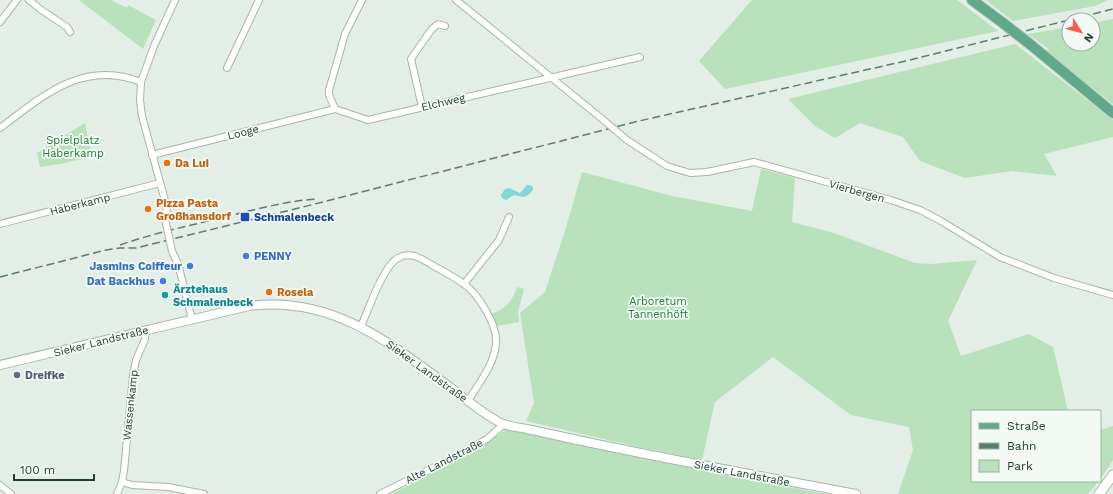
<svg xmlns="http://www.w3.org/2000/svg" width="1113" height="494" viewBox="0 0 1113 494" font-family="'Work Sans',sans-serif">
<rect width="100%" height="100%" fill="#e2eee6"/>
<path fill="#b8e1bc" d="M79 0H111L127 8 128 5 156 20 143 49Z
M752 0H957L998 31 725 89 699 61Z
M986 0H1108L1095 6 1013 21Z
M1113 19V104L1043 50H1050L1028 34 1069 27V44H1093V23Z
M1015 44 1113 120V137L1044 154 1057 176 1012 171 965 178 920 161 903 137 860 123 835 138 815 126 788 99Z
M85 123 92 156 65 163 40 167 37 153Z
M761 169 795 178 792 222 834 233 915 263 932 264 977 260 948 321 961 356 1029 334 1053 347 1068 411H972V481H1099L1088 494H898L913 450 909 427 851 415 773 357 715 402 702 460 634 446 526 421 534 403 520 313 545 292 565 231 582 172 672 196 752 211Z
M517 287 524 289 518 312 519 322 497 326 491 314C505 309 512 302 517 287Z
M1113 426V460L1100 480V430Z
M507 429 627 455 824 494H392L474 451Z"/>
<path fill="#83d9d8" d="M527 185H530L533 187V190C526 199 523 197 514 195L506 200 502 198 501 195 505 189 509 188 520 193Z"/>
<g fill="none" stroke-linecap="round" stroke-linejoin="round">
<g stroke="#a4b7ac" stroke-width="8">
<path id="minor" d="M29 0 40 9 67 27 70 32
M456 0 601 118
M0 22 17 0
M227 68 259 0
M422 107 411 59 431 30 438 24 445 26
M335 109 368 120 640 57
M335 109 329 95V90L345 34 362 0
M0 128C43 96 83 59 141 82
M627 140 667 166 690 173 707 172 754 162 891 200 920 210 941 221 1000 257 1054 278 1113 295
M152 155 335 109
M165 219 167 208 142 116 140 100 141 82 154 46 175 0
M0 224 160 183
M172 251 178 264 192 319
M464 284 499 240 509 217
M361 326C369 309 383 266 398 258 411 251 422 259 432 265 443 271 454 277 464 284 478 294 498 325 496 344 494 365 479 383 468 401
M122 482 132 485 168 487 204 494
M0 485 11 494
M117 494 122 482 124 471 133 375 136 360 145 339 146 330
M380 494 455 457 487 439 504 424"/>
</g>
<g stroke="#a4b7ac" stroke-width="10">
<path id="tertiary" d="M0 365 249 306C331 295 389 342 451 388 467 400 483 414 501 423 509 427 519 427 527 429 547 433 567 438 587 442 676 461 766 477 856 494"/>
</g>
<g stroke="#a2beaf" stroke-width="11">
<path id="secondary" d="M1099 494 1113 475"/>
</g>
<g stroke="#c0cac6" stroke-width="12">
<path id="primary" d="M972 0 1003 23
M1031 45 1113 113"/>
</g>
<use href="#minor" stroke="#fff" stroke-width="6"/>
<use href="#tertiary" stroke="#fff" stroke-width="8"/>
<use href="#secondary" stroke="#fff" stroke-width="9"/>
<use href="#primary" stroke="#61a98a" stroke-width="10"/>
<path stroke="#5a7d6d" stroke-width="1.5" stroke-dasharray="8 4" stroke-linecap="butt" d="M1070 20 1113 9
M120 245C154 233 189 226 224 217 254 210 285 201 317 199
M0 277 106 250 120 248H136L303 207 639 121 910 60 1069 20"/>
<g stroke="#a4b7ac" stroke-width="8" stroke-linecap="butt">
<path id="minor-bridge" d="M601 118 627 140
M165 219 172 251"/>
</g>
<g stroke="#c0cac6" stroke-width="12" stroke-linecap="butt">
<path id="primary-bridge" d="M1003 23 1031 45"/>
</g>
<use href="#minor-bridge" stroke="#fff" stroke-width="6"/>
<use href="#primary-bridge" stroke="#61a98a" stroke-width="10"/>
</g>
<g fill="#e8710a" stroke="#f3faf5" stroke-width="1.5">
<circle cx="167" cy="163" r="4"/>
<circle cx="148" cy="209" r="4"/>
<circle cx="269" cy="292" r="4"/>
</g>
<rect fill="#1a4fb4" stroke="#f3faf5" stroke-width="1.5" x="240" y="212" width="10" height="10" rx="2"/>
<g fill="#3f7fe0" stroke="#f3faf5" stroke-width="1.5">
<circle cx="246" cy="256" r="4"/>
<circle cx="190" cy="266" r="4"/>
<circle cx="163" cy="281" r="4"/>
</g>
<circle fill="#0f9aa8" stroke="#f3faf5" stroke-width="1.5" cx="165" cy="295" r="4"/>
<circle fill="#5c6f8a" stroke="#f3faf5" stroke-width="1.5" cx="17" cy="375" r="4"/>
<g text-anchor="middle" stroke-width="3.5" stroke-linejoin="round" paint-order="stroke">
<g font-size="11" fill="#1f4132" stroke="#f3faf5">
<text transform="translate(443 102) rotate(-13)" y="4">Elchweg</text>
<text transform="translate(243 132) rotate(-14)" y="4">Looge</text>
<text transform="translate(857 191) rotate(16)" y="4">Vierbergen</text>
<text transform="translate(80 204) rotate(-14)" y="4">Haberkamp</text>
<text transform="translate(101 341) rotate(-14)" y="4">Sieker Landstraße</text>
<text transform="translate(427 371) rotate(36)" y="4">Sieker Landstraße</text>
<text transform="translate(130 405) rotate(-84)" y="4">Wassenkamp</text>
<text transform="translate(444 461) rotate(-27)" y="4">Alte Landstraße</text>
<text transform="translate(742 473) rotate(11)" y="4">Sieker Landstraße</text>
</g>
<g font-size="11" fill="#257d37" stroke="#f3faf5">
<text x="73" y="144">Spielplatz<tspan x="73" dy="13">Haberkamp</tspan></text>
<text x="658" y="305">Arboretum<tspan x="658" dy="13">Tannenhöft</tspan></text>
</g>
<g font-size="11" font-weight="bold" fill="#c56008" stroke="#f3faf5" text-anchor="start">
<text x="175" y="167">Da Lui</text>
<text x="156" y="207">Pizza Pasta<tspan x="156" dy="13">Großhansdorf</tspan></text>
<text x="277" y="296">Rosela</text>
</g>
<g font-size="11" font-weight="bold" fill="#164399" stroke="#f3faf5" text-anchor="start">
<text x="254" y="221">Schmalenbeck</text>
</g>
<g font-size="11" font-weight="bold" fill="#366cbe" stroke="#f3faf5" text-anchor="end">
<text x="254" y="260" text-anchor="start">PENNY</text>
<text x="182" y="270">Jasmins Coiffeur</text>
<text x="155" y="285">Dat Backhus</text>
</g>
<g font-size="11" font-weight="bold" fill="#0d838f" stroke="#f3faf5" text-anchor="start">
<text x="173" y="293">Ärztehaus<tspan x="173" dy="13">Schmalenbeck</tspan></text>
</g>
<g font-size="11" font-weight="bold" fill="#4e5e75" stroke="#f3faf5" text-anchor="start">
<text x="25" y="379">Dreifke</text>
</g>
</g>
<rect x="971" y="410" width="130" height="72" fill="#f3faf5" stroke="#9eb0a7"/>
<rect x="979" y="423" width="20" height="6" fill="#61a98a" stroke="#9eb0a7"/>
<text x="1007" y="430" font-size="12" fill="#1f4132">Straße</text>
<rect x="979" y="443" width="20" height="6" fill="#5a7d6d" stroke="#9eb0a7"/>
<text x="1007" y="450" font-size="12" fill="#1f4132">Bahn</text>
<rect x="979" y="460" width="20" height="12" fill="#b8e1bc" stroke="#9eb0a7"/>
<text x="1007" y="470" font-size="12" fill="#1f4132">Park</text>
<g transform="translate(1081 32) rotate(126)"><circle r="19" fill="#f3faf5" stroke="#9eb0a7"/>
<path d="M0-3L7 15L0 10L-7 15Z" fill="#ff5b4e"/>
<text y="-6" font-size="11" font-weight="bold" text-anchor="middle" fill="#1f4132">N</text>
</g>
<path d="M14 474v6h80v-6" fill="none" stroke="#1f4132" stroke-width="2"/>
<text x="20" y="474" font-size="12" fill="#1f4132" stroke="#f3faf5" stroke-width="3" paint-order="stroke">100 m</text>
</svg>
